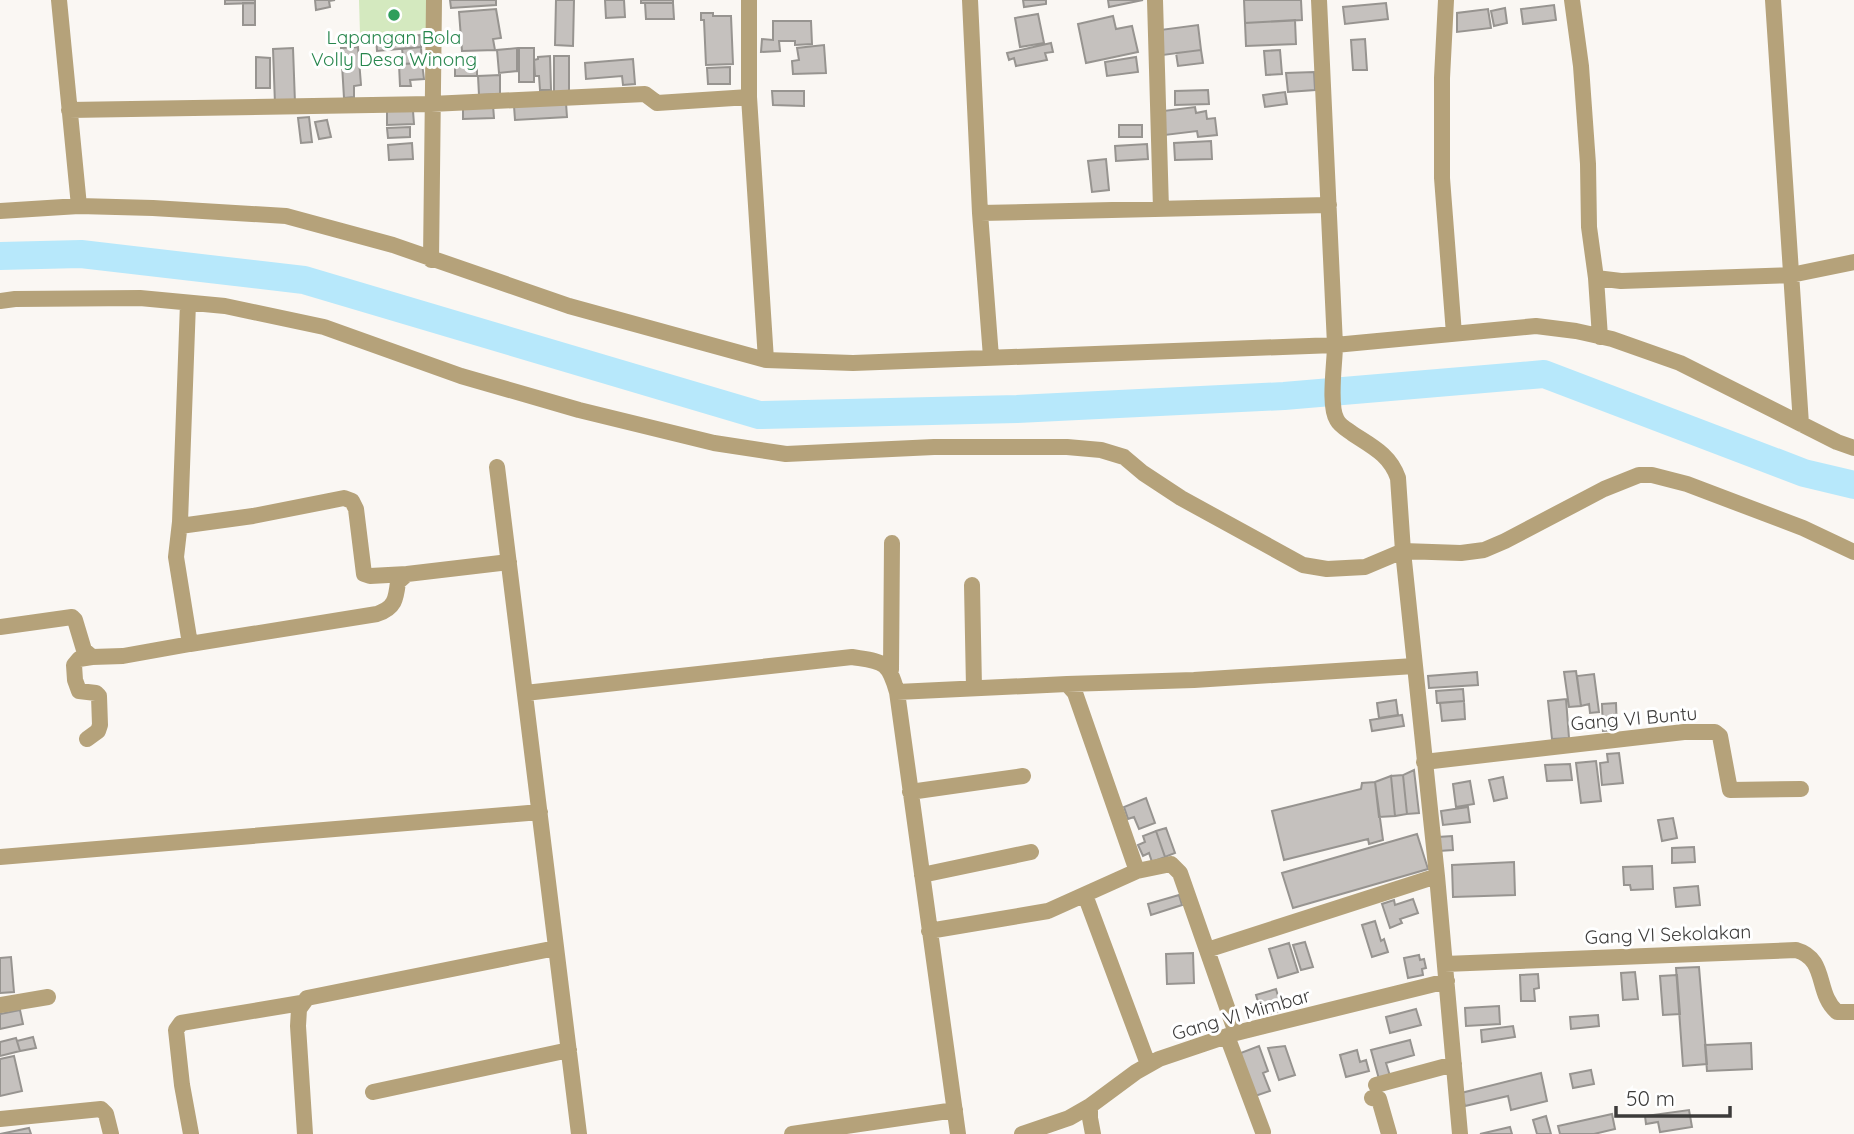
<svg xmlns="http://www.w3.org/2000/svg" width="1854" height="1134" viewBox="0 0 1854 1134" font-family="Quicksand,sans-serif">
<rect width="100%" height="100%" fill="#faf7f3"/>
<path fill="#d4e9bf" d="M359 0H428V30L360 34Z"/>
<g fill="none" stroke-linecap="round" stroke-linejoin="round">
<path stroke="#b7e8fb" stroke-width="28" d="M0 256 81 254 304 280 759 415 1017 409 1284 396 1544 374 1804 473 1854 485"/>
</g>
<path fill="#c5c1be" stroke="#979490" stroke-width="2" d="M225 0H255V3L225 4Z
M315 0H335L329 1 330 7 316 10Z
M450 0H496V5L451 8Z
M556 0H574L573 46 555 45Z
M605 0H624L625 17 606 18Z
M641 0H673V3H641Z
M1023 0H1046V4L1024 7Z
M1108 0H1143L1109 7Z
M1244 0H1301L1302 20 1245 23Z
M243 3H255V25H243Z
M645 3H673L674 19H646Z
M1386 3 1388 19 1345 24 1343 7Z
M1554 5 1556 20 1523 24 1521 9Z
M1505 8 1507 23 1494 26 1491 11Z
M496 9 501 38 493 39 495 50 462 51 459 12Z
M1488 9 1491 28 1457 32V13Z
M701 13H713V16H731L733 64 706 65 704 20H701Z
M1038 14 1044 43 1020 47 1015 18Z
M1113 16 1116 29 1132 26 1138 52 1086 63 1078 24Z
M1295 20 1296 44 1246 46 1245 23Z
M773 21H811L812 44 795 45V41H779L780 51 761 52 762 39 773 40Z
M1198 25 1201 50 1163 55 1160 30Z
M420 35 421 47 377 51 376 38Z
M1365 39 1367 70H1353L1351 40Z
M1051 43 1053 52 1045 53 1047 60 1016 66 1014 58 1009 60 1007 53Z
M824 45 826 73 793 74 792 61 799 60 797 48Z
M358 47 361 85 354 86V97L344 98 341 48Z
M421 47 422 63 404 64 402 49Z
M293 48 295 103 275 104 273 49Z
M517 48V71L499 73 497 50Z
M519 48H534V82H519Z
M1201 50 1203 63 1178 66 1176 53Z
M1280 50 1282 74 1266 75 1264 51Z
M455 56 477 58V76H455Z
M550 56 551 90H540L539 76H535L534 60 538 59V57Z
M554 56H569V94H554Z
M256 57 270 58V88H256Z
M1136 57 1138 72 1107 76 1105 62Z
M633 59 635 84 623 85 622 76 586 79 585 63Z
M422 63 424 79 410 80 411 86H400L399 64Z
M730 67V84H708L707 68Z
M1314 72 1315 90 1288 92 1286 73Z
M500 75V94L479 95 478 76Z
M1208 90 1209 104 1175 105V91Z
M772 91H804V106L773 105Z
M1285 92 1287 104 1265 107 1263 95Z
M566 103 567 117 515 120 514 106Z
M463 105H493L494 118 463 119Z
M1195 107 1196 113 1206 111 1207 119 1215 118 1217 135 1198 137 1197 131 1165 135 1163 111Z
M387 111H413L414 124 387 125Z
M309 117 312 142 301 143 298 118Z
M327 120 331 137 319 139 315 122Z
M1119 125H1142V137H1119Z
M410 127V137L388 138 387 128Z
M1211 141 1212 159 1175 160 1174 143Z
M412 143 413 159 389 160 388 145Z
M1147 144 1148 159 1116 161 1115 146Z
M1106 159 1109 190 1092 192 1088 161Z
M1576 671 1581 706 1569 707 1564 672Z
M1477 672 1478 685 1429 688 1428 676Z
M1594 674 1599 712 1590 713 1589 704 1581 706 1577 676Z
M1463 689 1464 701 1437 703 1436 691Z
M1566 699 1569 738 1552 739 1548 701Z
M1396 700 1398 715 1379 718 1377 703Z
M1464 701 1465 719 1442 721 1440 703Z
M1616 703 1617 730 1603 731 1602 704Z
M1402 715 1404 726 1372 731 1370 720Z
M1619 753 1623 783 1602 785 1600 763 1608 762 1607 754Z
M1596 761 1601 801 1581 803 1576 763Z
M1570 764 1572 780 1547 781 1545 765Z
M1414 770 1419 813 1407 814 1403 775Z
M1403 775 1407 814 1395 816 1391 776Z
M1391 776 1395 816 1379 817 1375 782Z
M1503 777 1507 798 1494 801 1489 780Z
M1470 781 1474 804 1456 807 1453 784Z
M1375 782 1383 840 1369 844 1368 839 1284 860 1272 811 1361 789 1362 783Z
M1146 798 1155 823 1139 829 1134 817 1128 819 1124 807Z
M1468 807 1470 822 1443 825 1441 811Z
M1673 818 1677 838 1662 841 1658 820Z
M1166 828 1175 853 1165 857 1156 831Z
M1156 831 1165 857 1152 862 1149 853 1143 856 1138 845 1145 842 1143 836Z
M1417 834 1428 869 1293 908 1282 873Z
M1452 836 1453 850 1439 851 1438 837Z
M1694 847 1695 862 1672 863V848Z
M1514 862 1515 895 1453 897 1452 865Z
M1652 866 1653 889 1631 890 1630 885H1624L1623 867Z
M1698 886 1700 905 1676 907 1674 888Z
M1179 895 1182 905 1151 915 1148 904Z
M1413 899 1418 913 1400 919 1402 923 1390 928 1382 904 1394 900 1395 905Z
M1375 921 1381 941 1384 939 1388 952 1372 957 1362 925Z
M1305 942 1313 967 1301 970 1293 945Z
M1289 943 1298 972 1278 978 1269 949Z
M1193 953 1194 983 1167 984 1166 954Z
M1419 955 1420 960 1424 959 1426 968 1422 969 1423 975 1408 978 1404 958Z
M11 957 14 992 0 993V958Z
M1699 967 1707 1064 1683 1066 1676 968Z
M1635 972 1638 999 1623 1000 1621 973Z
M1538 974 1539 988 1534 989 1535 1001H1521L1520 975Z
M1677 975 1680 1014 1663 1015 1660 976Z
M1276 989 1282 1010 1262 1016 1256 995Z
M1499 1006 1500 1024 1466 1026 1465 1008Z
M1416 1009 1421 1025 1390 1033 1386 1017Z
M20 1010 23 1024 0 1029V1014Z
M1598 1015 1599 1026 1571 1029 1570 1017Z
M1513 1026 1515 1037 1482 1042 1481 1030Z
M33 1037 36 1048 20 1051 17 1041Z
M16 1038 20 1051 0 1056V1042Z
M1410 1040 1414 1055 1386 1063 1390 1076 1379 1079 1371 1050Z
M1751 1043 1752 1069 1707 1071 1705 1045Z
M1259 1046 1268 1071 1263 1073 1270 1091 1255 1096 1238 1054Z
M1285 1046 1295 1075 1279 1080 1268 1048Z
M1357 1050 1360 1062 1366 1060 1369 1071 1346 1077 1340 1055Z
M14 1056 22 1091 0 1096V1059Z
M1591 1070 1594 1084 1573 1088 1570 1074Z
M1541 1073 1547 1101 1511 1110 1508 1096 1465 1106 1461 1093Z
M1689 1110 1692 1127 1660 1132 1658 1122 1646 1124 1645 1116Z
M1612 1114 1615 1129 1594 1134H1560L1558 1126Z
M1546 1116 1551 1134H1537L1533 1120Z
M1510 1127 1512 1134H1480Z
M29 1128 31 1134H0Z"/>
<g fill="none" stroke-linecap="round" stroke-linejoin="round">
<path stroke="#b5a27a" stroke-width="16" d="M59 0 79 206
M749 0V97L766 360
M970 0 980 213 991 357
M1155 0 1161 209
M1446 0 1442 78V178L1454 334
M1572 0 1581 66 1588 164 1589 227 1596 278 1621 281 1791 275 1854 262
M1773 0 1801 424
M69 110 431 104 645 94 657 103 749 97
M0 211 79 206 153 208 286 216 393 245 569 306 766 360 853 363 1335 345 1319 0
M980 213 1329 205
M431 260 434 0
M1596 278 1600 337
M0 301 15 299 140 298 225 306 324 327 461 376 579 410 714 443 786 454 934 447H1067L1101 450 1124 457 1143 473 1181 498 1303 565 1327 569 1365 567 1403 551 1461 553 1484 550 1505 541 1604 489 1639 475H1652L1687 484 1803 528 1854 552
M188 303 180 522 176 557 190 644 377 614C395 608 396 599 398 582L407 574 509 562
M497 467 579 1134
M180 526 253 516 344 498 352 501 356 509 364 574 370 576 407 574
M972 585 974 688
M0 627 72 617 75 620 84 650 92 657 123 656 190 644
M891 670 892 543
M1067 684 1194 680 1414 666
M897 692 1067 684 1075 693 1137 871 1171 864 1180 873 1236 1033
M525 693 852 657C883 662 888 660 897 692L958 1134
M87 739 98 731 100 725 99 696 96 693 79 691 75 680 74 665 79 659 92 657
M1424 762 1684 732H1715L1720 736 1730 790 1801 789
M910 792 1023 776
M0 857 540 812
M922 875 1031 852
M1085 895 1148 1064
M929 931 1048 911 1137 871
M1207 950 1437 876
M1445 964 1796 950C1828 959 1815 993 1837 1012H1854
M0 1005 48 997
M1227 1036 1263 1132
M1376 1085 1454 1064
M373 1092 569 1050
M1372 1098 1379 1099 1389 1134
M1090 1106V1118L1093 1134
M0 1119 101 1109 106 1114 111 1134
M191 1134 182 1085 176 1030 181 1023 301 1003
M305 1134 298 1026 299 1009 307 998 556 948
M792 1134 955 1110
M1022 1134 1069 1118 1090 1106 1136 1072 1159 1059 1236 1033 1447 981
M1460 1134 1437 876 1403 551 1398 478C1390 455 1373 447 1353 434 1348 430 1340 426 1337 420 1328 406 1335 363 1335 345L1536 326 1576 331 1612 339 1680 363 1837 442 1854 448"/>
</g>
<circle fill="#2e9e5b" stroke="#fff" stroke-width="2.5" cx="394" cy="15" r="7"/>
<g text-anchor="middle" stroke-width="6" stroke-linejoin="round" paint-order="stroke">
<g font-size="19" fill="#27864d" stroke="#fff">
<text x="394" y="44">Lapangan Bola<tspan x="394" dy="22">Volly Desa Winong</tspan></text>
</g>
<g font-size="19" fill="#3c3b3a" stroke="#fff">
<text transform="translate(1634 718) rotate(-5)" y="7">Gang VI Buntu</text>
<text transform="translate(1668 934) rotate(-2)" y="7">Gang VI Sekolakan</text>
<text transform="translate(1241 1014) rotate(-16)" y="7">Gang VI Mimbar</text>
</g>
</g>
<path d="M1616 1106v10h114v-10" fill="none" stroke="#3c3b3a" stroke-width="3.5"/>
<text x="1626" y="1106" font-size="21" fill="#3c3b3a" stroke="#ffffff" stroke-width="5" paint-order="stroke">50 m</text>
</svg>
